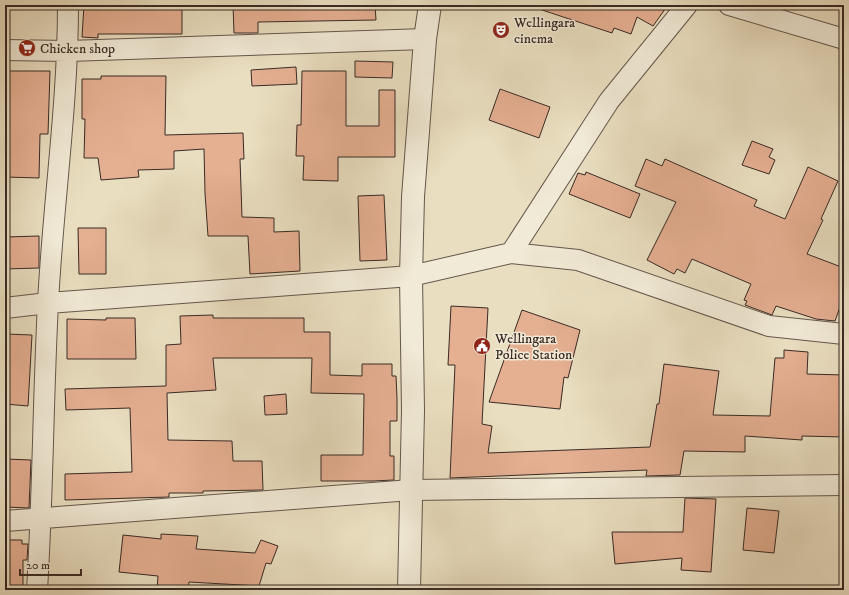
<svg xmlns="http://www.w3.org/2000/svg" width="849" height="595" viewBox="0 0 849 595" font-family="'IM FELL DW Pica',serif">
<rect width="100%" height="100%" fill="#e9dec0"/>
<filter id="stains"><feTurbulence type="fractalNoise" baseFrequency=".005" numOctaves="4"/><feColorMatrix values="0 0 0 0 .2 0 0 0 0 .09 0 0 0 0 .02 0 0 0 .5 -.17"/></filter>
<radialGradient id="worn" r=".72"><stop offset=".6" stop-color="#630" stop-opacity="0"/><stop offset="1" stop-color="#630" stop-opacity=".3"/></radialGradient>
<path fill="#e5af92" stroke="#392a25" d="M84 5H182V34H98V38L82 37Z
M233 5H375L376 20 258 22V33H234Z
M537 5H668L653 26 637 17 631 34 614 28 612 33 536 8Z
M355 61 393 62 392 78 355 77Z
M296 67 297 84 252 86 251 70Z
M5 71H50L48 134H40L39 178 5 177Z
M302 71H346V126H379V90H395V157H338V181L303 180 304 156H296L297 125H301Z
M101 76H166L165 135 243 133 244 159H240L242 217 274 218V232L299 231 300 271 250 274 248 236H208L205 193 204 149 174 151V169L138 170 139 177 101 180 98 158H84L85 119H82V79H101Z
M500 89 550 107 539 138 489 120Z
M752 141 773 149 769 157 775 160 769 174 742 165Z
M646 159 662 166 665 159 757 200 754 206 785 219 808 167 838 181 821 219 823 220 807 254 844 268V296L835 321 816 319 776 306 772 315 745 305 747 301 744 300 751 284 692 259 685 273 677 269 674 274 647 260 676 202 635 186Z
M586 172 640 194 630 218 569 194 578 173 585 175Z
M384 195 387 260 360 261 358 196Z
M78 228H106V274H79Z
M39 236V268L5 269V237Z
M451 306 488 308 482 424 492 426 488 453 650 447 657 404H659L664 364 719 371 713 415 770 416 775 358H784V350L808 352 807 374 844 375 843 437 802 436V440L745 436V452L684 451 680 475 646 476 647 470 450 478 455 365H448Z
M522 310 580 330 568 378 564 377 560 409 489 402Z
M213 315V318H304V332H330V375L362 376V364H392V376H396L397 398V421H390V456H394V480L373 481H321V455H363L364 394 311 393 312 358H213L216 390 167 393 168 440 232 441 233 461H262L263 490 203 491V493H169V497L65 500V474L132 472 130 408 66 410 65 389 166 386V345L181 344 180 316Z
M106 318H135L136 359H67V319L106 320Z
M5 334 32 335 28 406 5 404Z
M286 394 287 414 265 415 264 396Z
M5 459 31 460 29 508 5 507Z
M685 498 716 499 711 572 681 570 682 558 615 564 612 532H683Z
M747 508 779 511 774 553 743 550Z
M161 534 198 536 196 549 255 553 261 540 278 546 271 564 266 563 259 586 189 582 188 590H157L158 576 119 572 123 535 161 539Z
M5 540H22V544H28L27 560H23V590H5Z"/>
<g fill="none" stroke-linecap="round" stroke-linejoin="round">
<g stroke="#65574c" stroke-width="22">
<path id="minor" d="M729 5 844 39
M5 50 68 51 425 39
M511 253 578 260 769 326 844 334
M5 308 48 303 411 276 511 253 609 101 687 5
M5 521 411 490 844 485
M37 590C43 494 43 399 48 303 53 204 68 105 68 5"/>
</g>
<g stroke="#65574c" stroke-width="24">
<path id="tertiary" d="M409 590 413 411 411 276 413 197 425 39 430 5"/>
</g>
<use href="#minor" stroke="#f1ead6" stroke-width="20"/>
<use href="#tertiary" stroke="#f1ead6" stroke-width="22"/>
</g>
<defs>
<g id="theatre-disc" transform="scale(0.9)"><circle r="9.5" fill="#8f2418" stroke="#f1ead6"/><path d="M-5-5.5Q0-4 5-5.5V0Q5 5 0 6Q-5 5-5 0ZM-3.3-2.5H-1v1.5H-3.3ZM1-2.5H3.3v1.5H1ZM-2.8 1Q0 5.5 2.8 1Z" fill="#fff"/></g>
<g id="supermarket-disc" transform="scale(0.9)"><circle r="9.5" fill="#8f2418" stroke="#f1ead6"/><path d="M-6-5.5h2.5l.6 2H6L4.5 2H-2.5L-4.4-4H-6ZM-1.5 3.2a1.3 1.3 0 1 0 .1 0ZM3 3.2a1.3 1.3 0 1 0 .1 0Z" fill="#fff"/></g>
<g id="civic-disc" transform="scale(0.9)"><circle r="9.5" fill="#8f2418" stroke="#f1ead6"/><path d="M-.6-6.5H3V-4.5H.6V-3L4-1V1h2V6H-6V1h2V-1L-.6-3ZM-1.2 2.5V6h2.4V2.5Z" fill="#fff"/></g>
</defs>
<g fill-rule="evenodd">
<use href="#theatre-disc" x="501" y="30"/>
<use href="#supermarket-disc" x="27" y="48"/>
<use href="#civic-disc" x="482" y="346"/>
</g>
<g text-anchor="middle" stroke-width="3" stroke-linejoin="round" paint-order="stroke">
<g font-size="14" fill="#392a25" stroke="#f1ead6" text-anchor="start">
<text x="514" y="27">Wellingara<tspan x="514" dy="16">cinema</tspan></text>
<text x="40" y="53">Chicken shop</text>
<text x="495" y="343">Wellingara<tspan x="495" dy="16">Police Station</tspan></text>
</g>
</g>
<rect width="849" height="595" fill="none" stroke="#e9dec0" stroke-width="20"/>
<rect x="6" y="6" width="837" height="583" fill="none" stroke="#392a25" stroke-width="2"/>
<rect x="10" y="10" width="829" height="575" fill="none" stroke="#392a25"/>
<path d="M20 569v6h61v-6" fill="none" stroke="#392a25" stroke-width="2"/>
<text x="26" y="569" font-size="12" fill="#392a25" stroke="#f1ead6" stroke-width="3" paint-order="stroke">20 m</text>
<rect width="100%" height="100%" filter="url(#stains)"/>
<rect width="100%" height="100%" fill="url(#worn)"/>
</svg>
